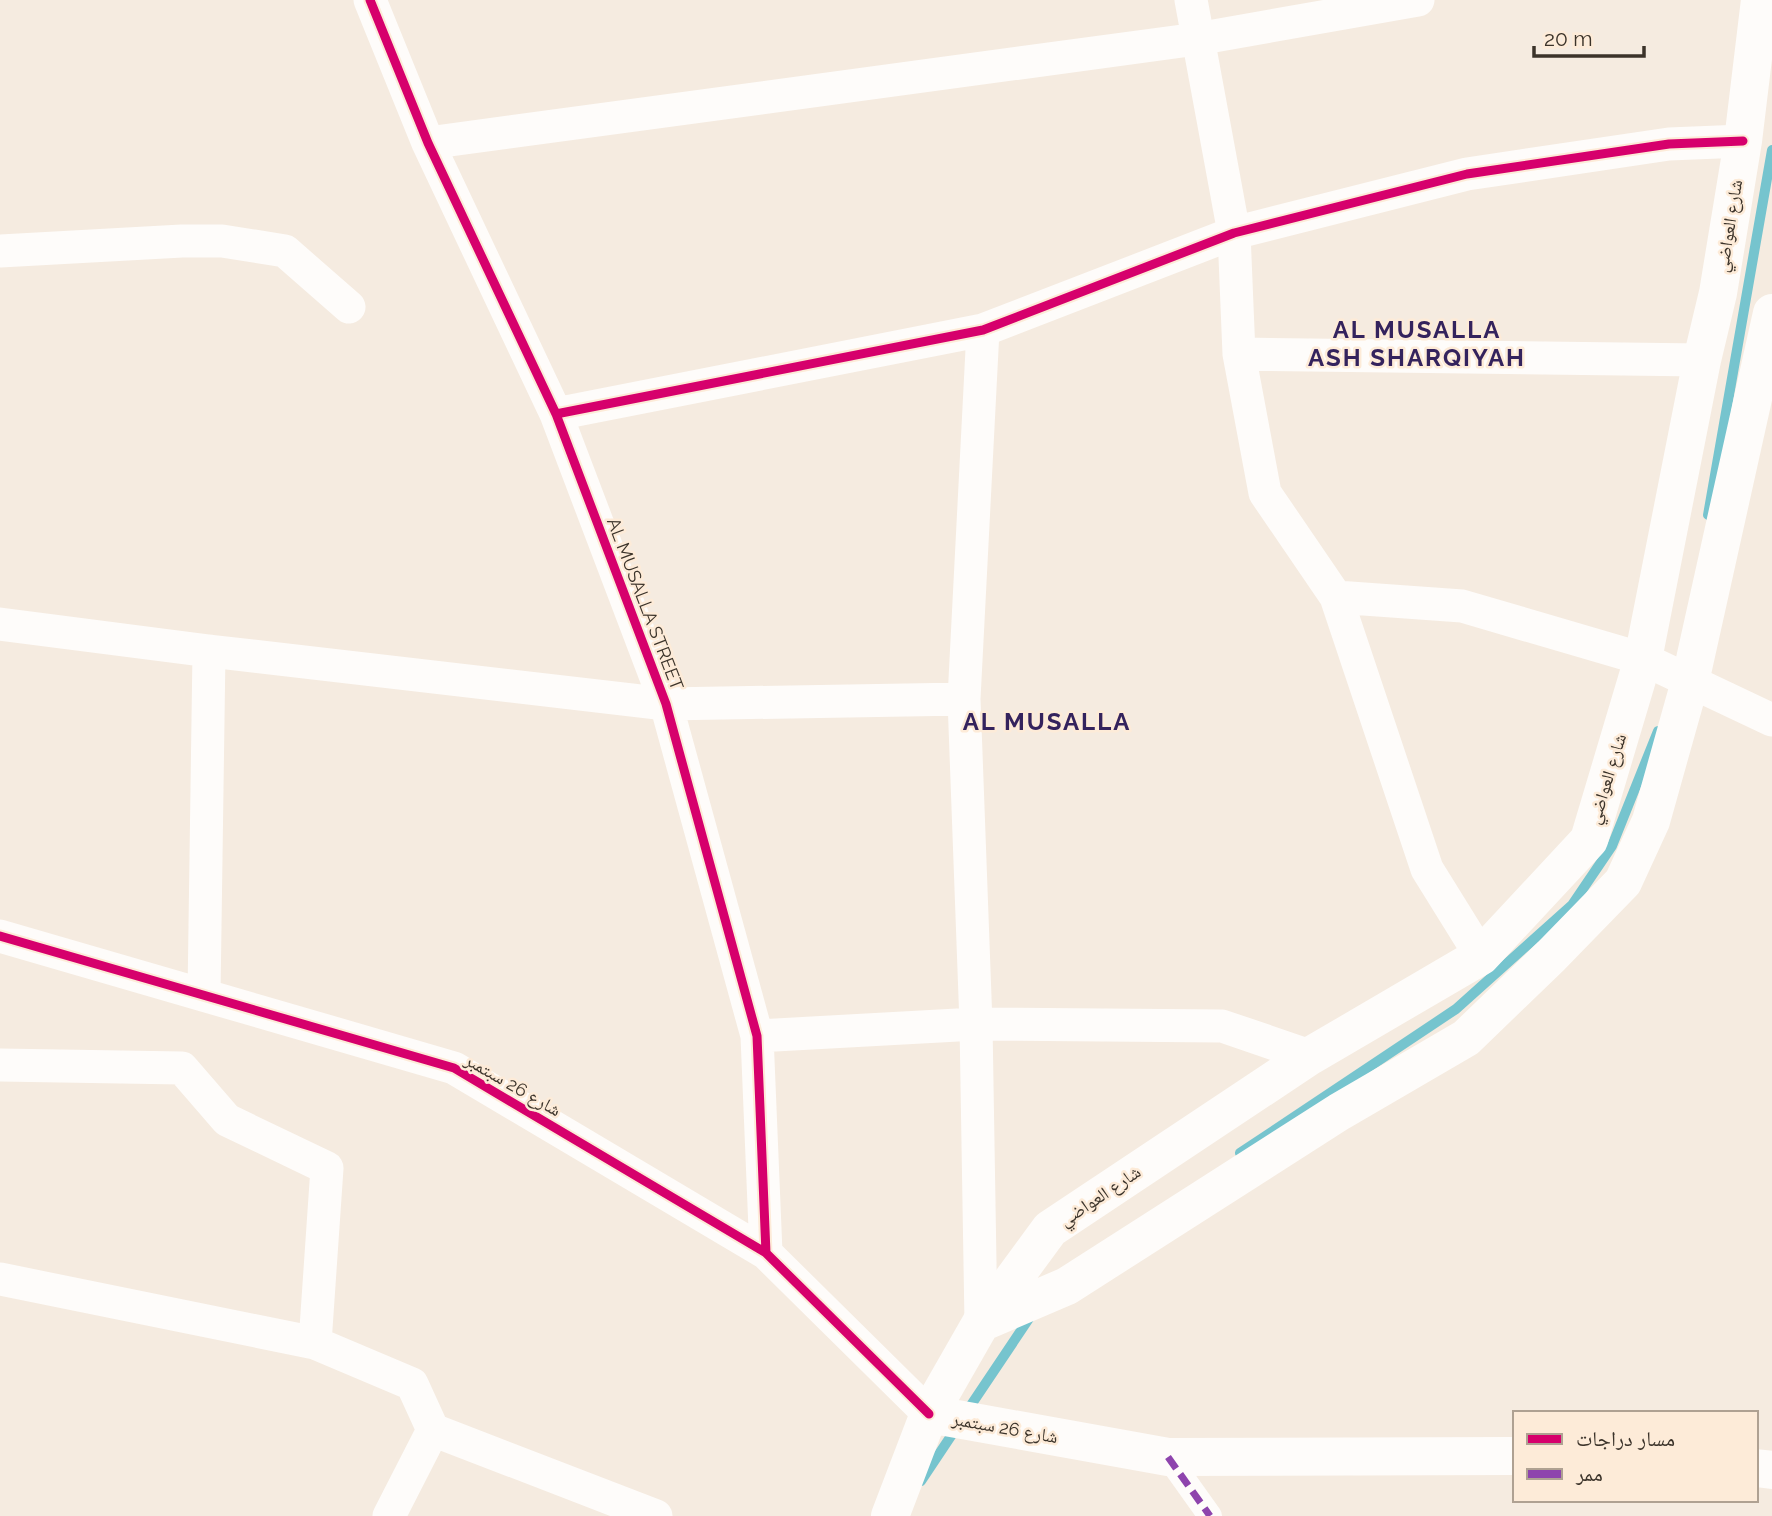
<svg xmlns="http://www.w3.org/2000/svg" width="1772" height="1516" viewBox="0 0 1772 1516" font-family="Raleway,'Noto Naskh Arabic',sans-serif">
<rect width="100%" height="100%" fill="#f5ebe0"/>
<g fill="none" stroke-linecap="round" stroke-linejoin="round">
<path stroke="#76c4ce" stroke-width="10" d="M1708 515 1772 150
M1240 1153 1456 1009 1572 905 1612 846 1658 731
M965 1414 1032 1314
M921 1481 957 1427"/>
<path stroke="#fefcfa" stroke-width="24" d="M1168 1457 1210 1516"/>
<path stroke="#fefcfa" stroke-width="33" d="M370 0 428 143 556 414 666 704 757 1036 766 1253
M1191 0 1234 233 1239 354 1265 493 1336 597 1427 869 1481 956
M428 143 1197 39 1418 0
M0 251 182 241H222L285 251 349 307
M1239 354 1702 360
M556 414 983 330 1234 233 1467 174 1669 144 1743 141
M1336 597 1462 606 1643 659 1772 720
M0 624 209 651 666 704 964 699
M0 936 454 1068 766 1253 929 1414
M204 995 209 651
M757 1036 976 1024 1222 1026 1310 1056
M0 1065 182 1068 227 1120 327 1168 315 1343
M0 1279 315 1343 412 1384 433 1430 656 1516
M981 1323 976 1024 964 699 983 330
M389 1516 433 1430"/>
<path stroke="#fefcfa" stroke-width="38" d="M983 1322 1067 1286 1339 1112 1466 1038 1551 956 1623 882 1651 821 1690 682 1772 313
M929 1414 1168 1457 1515 1456
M1756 1468 1772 1470
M890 1516 929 1414 981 1323 1050 1229 1310 1056 1481 956 1589 840 1643 659 1702 360 1718 293 1743 141 1760 0"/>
<path stroke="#8e44ad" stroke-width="7" stroke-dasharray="14 7" stroke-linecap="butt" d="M1168 1457 1210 1516"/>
<g stroke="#fdebd8" stroke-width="13">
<path id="cycleway" d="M370 0 428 143 556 414 666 704 757 1036 766 1253
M556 414 983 330 1234 233 1467 174 1669 144 1743 141
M0 936 454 1068 766 1253 929 1414"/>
</g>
<use href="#cycleway" stroke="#d6006c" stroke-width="9"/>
</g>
<g text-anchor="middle" stroke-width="5" stroke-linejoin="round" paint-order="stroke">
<g font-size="18" fill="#3b332a" stroke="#fdebd8">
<text transform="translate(1729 226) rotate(-81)" y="6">شارع العواضي</text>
<text transform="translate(645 604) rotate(69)" y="6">AL MUSALLA STREET</text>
<text transform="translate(1607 779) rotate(-73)" y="6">شارع العواضي</text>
<text transform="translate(513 1085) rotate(30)" y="6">شارع 26 سبتمبر</text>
<text transform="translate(1100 1196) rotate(-34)" y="6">شارع العواضي</text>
<text transform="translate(1005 1428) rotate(10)" y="6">شارع 26 سبتمبر</text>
</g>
<g font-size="24" font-weight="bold" letter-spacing="2" fill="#34235d" stroke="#fdebd8">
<text x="1417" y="338">AL MUSALLA<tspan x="1417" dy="28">ASH SHARQIYAH</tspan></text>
<text x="1047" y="730">AL MUSALLA</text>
</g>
</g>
<rect x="1513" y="1411" width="245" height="91" fill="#fdebd8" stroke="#afa192" stroke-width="2"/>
<rect x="1527" y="1434" width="35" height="10" fill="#d6006c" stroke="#afa192" stroke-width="2"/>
<text x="1576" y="1446" font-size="21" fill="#3b332a">مسار دراجات</text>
<rect x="1527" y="1469" width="35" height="10" fill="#8e44ad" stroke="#afa192" stroke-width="2"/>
<text x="1576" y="1481" font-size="21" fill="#3b332a">ممر</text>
<path d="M1534 46v10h110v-10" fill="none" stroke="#3b332a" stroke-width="3.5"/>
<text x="1544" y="46" font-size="21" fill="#3b332a" stroke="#fdebd8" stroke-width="5" paint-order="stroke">20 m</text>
</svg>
